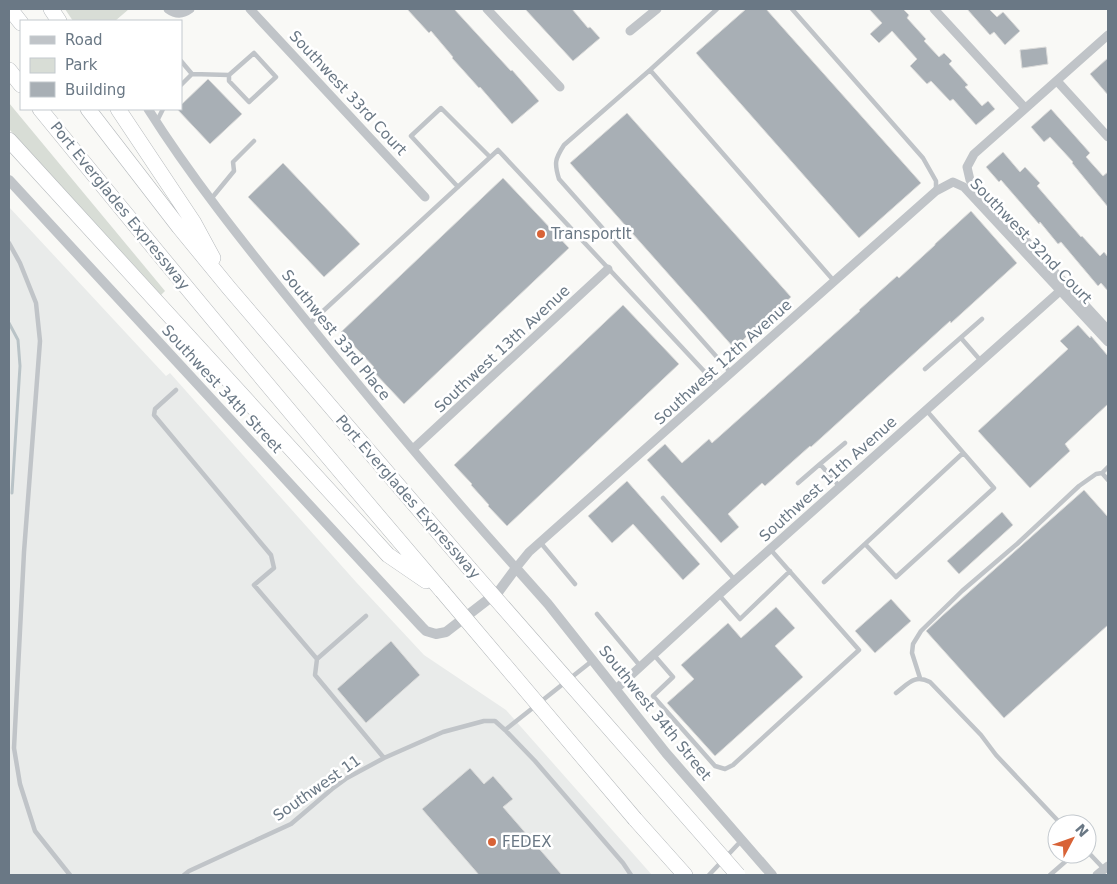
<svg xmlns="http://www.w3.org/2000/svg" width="1117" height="884" viewBox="0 0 1117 884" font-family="'DejaVu Sans',sans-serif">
<rect width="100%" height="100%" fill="#f9f9f6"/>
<path fill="#e9ebea" d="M9 207 166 376 170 373 356 582 424 655 506 710 652 875H9Z"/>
<path fill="#d8ddd6" d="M65 9H129L115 21H73Z
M9 103 165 291 161 295 9 129Z"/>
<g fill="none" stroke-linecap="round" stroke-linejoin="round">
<path stroke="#b9c3c7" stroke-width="3" d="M9 323 18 340 20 366 12 493"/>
</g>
<path fill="#a8afb5" stroke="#dadad9" d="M407 9H454L511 71 512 70 539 101 512 124 480 87 479 88 462 69 452 58 453 57 431 31 429 33Z
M525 9H572L588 28 590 27 600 38 573 61Z
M746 9H766L921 183 859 238 696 53Z
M869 9H903L909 15 907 18 926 39 924 41 939 57 944 53 952 61 949 64 968 85 965 87 982 106 988 101 995 109 976 125 953 99 950 101 931 81 927 84 910 66 917 59 892 31 879 43 870 34 882 23Z
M967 9H989L997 17 1003 12 1020 31 1005 45 994 32 990 35Z
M1046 47 1048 64 1022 68 1020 50Z
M1108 58V95L1090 74Z
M208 79 242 114 210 144 177 109H181V105Z
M1051 109 1090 153 1086 157 1103 176 1108 172V207L1072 163 1073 162 1050 137 1044 142 1031 127Z
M627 113 791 297 734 348 570 163Z
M1003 152 1020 172 1025 167 1040 183 1037 186 1081 237 1082 236 1100 256 1104 252 1108 257V291L1101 283 1098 286 1061 242 1058 244 1040 222 1039 224 1001 180 999 182 986 167Z
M283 163 360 244 324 277 248 197Z
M503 178 569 248 404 404 371 369 374 367 341 332Z
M971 211 1017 263 951 323 950 321 811 447 810 446 765 486 762 483 728 514 739 527 721 543 647 460 665 444 682 463 709 439 712 443 860 311 859 310 897 276 899 278 935 245V244Z
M623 305 679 364 507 526 488 506 489 505 471 485 472 484 454 465Z
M1078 325 1090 338 1091 336 1108 356V404L1065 444 1070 451 1030 488 978 431 1068 349 1060 341Z
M627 481 700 564 683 580 633 524 612 543 588 516Z
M1084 490 1108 517V625L1004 718 926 631 942 616Z
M1002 512 1013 525 959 574 947 561Z
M891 599 911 621 875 653 855 631Z
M776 607 795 628 775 646 803 677 715 756 667 703 694 679 681 665 728 623 741 638Z
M391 641 420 675 366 723 337 689Z
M470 768 484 784 493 776 513 799 503 807 562 875H479L422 809Z"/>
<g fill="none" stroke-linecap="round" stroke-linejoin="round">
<g stroke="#b4b8bb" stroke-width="16">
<path id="motorway" d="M10 9 21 23
M51 9 59 21
M9 70 21 85
M40 109C172 271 306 432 442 591
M88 109 179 227 229 288 469 568
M118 109 194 223 213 258
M9 140 388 555 426 581
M635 819 685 875"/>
</g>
<path stroke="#c0c4c8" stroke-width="4.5" d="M717 9 650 70 564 145C555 159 554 163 559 179L731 373
M792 9 923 158 936 181V191
M181 61 192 74
M650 70 834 281
M181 85 192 74 229 75 254 53 276 77 249 102 229 81V75
M157 121 163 109
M458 187 411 136 441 108 490 157
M211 199 234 171 233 162 254 141
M9 243 20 263 36 303 40 341 24 552 14 748 20 784 35 831 70 875
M309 324 498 150 717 385
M961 338 981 361
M925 369 982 319
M176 390 155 409 154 415 271 555 274 568 254 585 317 659 315 675 384 758
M1102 473 1108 467
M798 483 820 464
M840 487 820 464 845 443
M663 498 735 580
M540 542 575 584
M865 544 896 577 994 488 926 410
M824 582 963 453
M719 595 740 619 790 571
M597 614 641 667
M654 655 673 677 653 696 715 766 725 769 733 765 859 650 770 549
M317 659 366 616
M920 678 912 653 913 644 921 631 962 591 1017 544 1079 486 1096 474 1102 473 1108 480
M896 693C908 684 914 674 930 682L981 735 996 755 1061 824
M505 730 592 661
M1087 851 1104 869
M184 875 189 871 291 824 332 789 347 778 384 758 443 732 484 721H495L505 730 535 761 623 863 631 875
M709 875 741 841
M1050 875 1074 854"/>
<path stroke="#c0c4c8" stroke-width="9" d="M168 9C175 14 182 15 190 9
M250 9 425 197
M487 9 560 87
M934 9 1025 108
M630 31 657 9
M1108 35 974 154 967 167 970 180 1108 330
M1057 81 1108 137
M148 109C191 177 242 241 292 303 364 393 439 482 516 568L529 552 936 191 953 182 964 187 1108 342
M413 449 608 269
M616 689 724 590 1060 291
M1097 875 1108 866"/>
<path stroke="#c0c4c8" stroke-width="10" d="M9 180 422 627 426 631 436 634 446 632 499 591 516 568 548 604 666 753 772 875"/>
<use href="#motorway" stroke="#fff" stroke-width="15"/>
<g stroke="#b4b8bb" stroke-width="16" stroke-linecap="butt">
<path id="motorway-bridge" d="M469 568 738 875
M442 591 635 819"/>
</g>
<use href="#motorway-bridge" stroke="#fff" stroke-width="15"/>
</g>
<g fill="#d86337" stroke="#fff" stroke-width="2">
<circle cx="541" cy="234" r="5"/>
<circle cx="492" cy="842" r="5"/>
</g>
<g text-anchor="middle" stroke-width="5" stroke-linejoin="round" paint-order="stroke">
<g font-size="15" fill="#6a7885" stroke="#fff">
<text transform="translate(348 93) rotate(47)" y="5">Southwest 33rd Court</text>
<text transform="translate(120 206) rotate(51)" y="5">Port Everglades Expressway</text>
<text transform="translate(1031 241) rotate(46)" y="5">Southwest 32nd Court</text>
<text transform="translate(336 335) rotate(51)" y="5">Southwest 33rd Place</text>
<text transform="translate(502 349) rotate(-43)" y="5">Southwest 13th Avenue</text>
<text transform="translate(723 362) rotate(-42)" y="5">Southwest 12th Avenue</text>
<text transform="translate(222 389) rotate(47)" y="5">Southwest 34th Street</text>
<text transform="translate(828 479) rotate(-42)" y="5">Southwest 11th Avenue</text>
<text transform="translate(408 497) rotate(49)" y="5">Port Everglades Expressway</text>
<text transform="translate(655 713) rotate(51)" y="5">Southwest 34th Street</text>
<text transform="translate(317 788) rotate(-35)" y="5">Southwest 11</text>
</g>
<g font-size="15" fill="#6a7885" stroke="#fff" text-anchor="start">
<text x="551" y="239">TransportIt</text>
<text x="502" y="847">FEDEX</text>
</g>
</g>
<rect width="1117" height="884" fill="none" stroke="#6a7885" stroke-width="20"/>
<rect x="20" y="20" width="162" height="90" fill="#ffffff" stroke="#c3c9ce"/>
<rect x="30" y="36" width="25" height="8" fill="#c0c4c8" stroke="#c3c9ce"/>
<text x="65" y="45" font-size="15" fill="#6a7885">Road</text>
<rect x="30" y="58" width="25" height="15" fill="#d8ddd6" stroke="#c3c9ce"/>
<text x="65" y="70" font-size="15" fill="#6a7885">Park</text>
<rect x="30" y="82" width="25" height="15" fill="#a8afb5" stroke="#c3c9ce"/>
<text x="65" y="95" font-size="15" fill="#6a7885">Building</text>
<g transform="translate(1072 839) rotate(49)"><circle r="24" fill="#ffffff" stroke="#c3c9ce"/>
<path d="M0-4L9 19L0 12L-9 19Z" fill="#d86337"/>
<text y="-8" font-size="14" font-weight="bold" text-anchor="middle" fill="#6a7885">N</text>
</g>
</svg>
